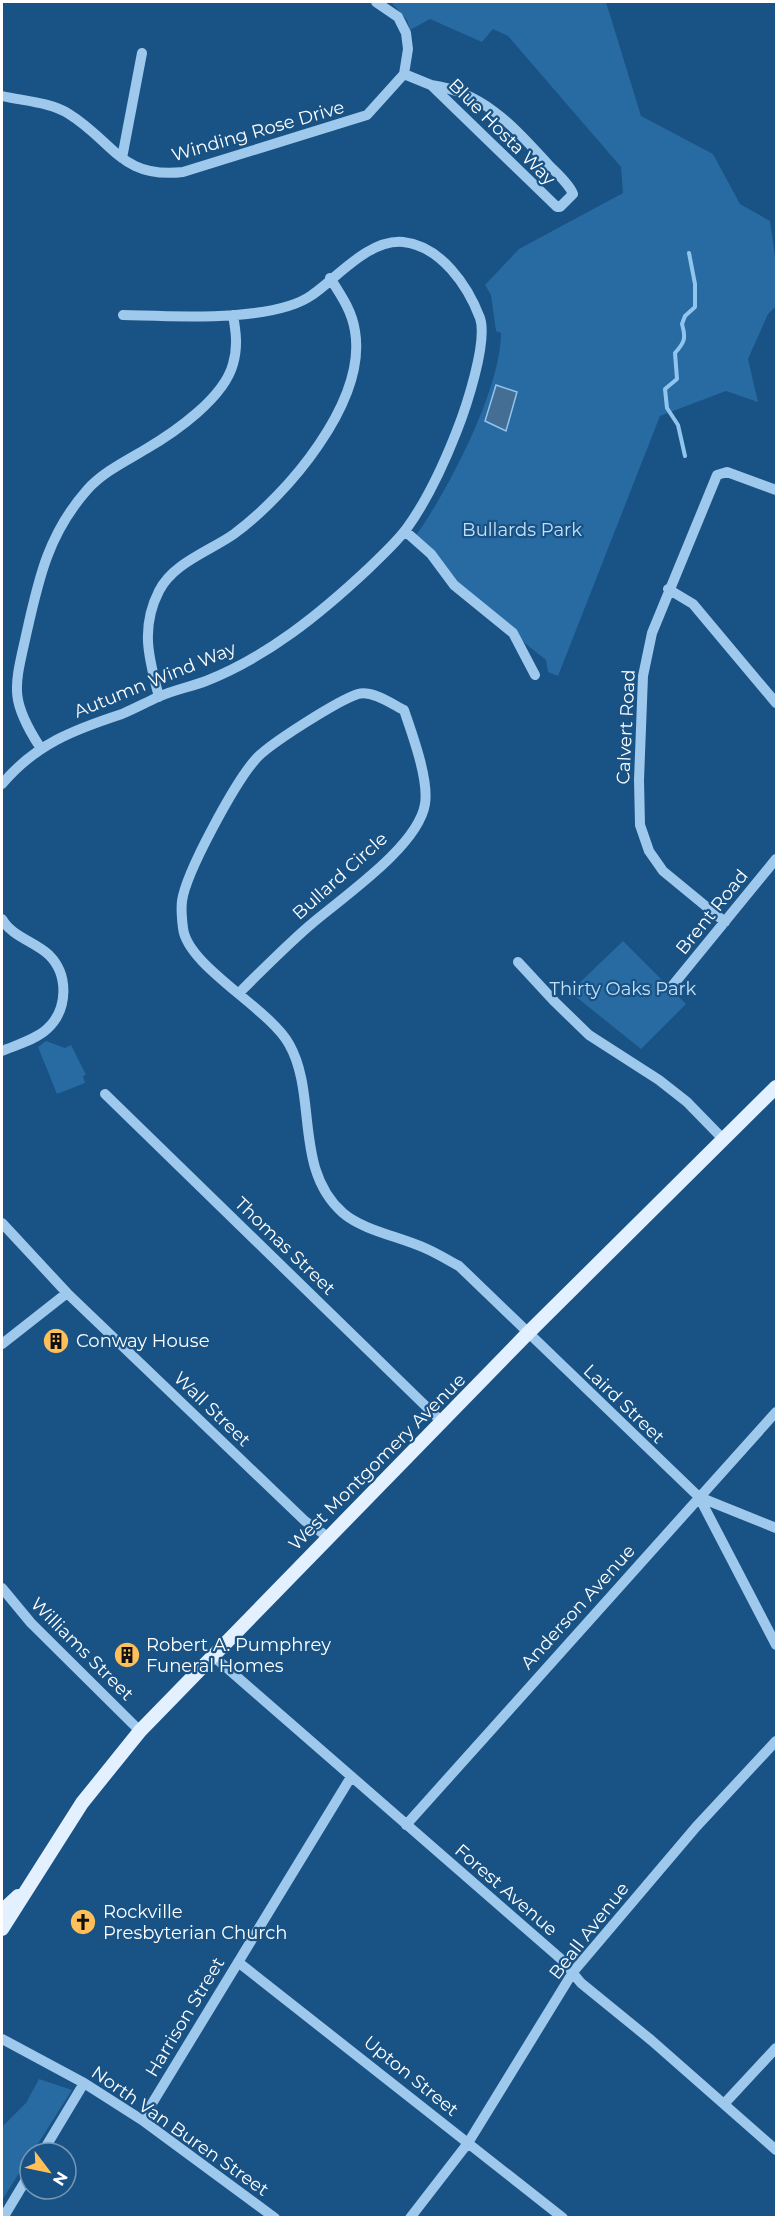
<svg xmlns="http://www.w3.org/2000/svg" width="778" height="2219" viewBox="0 0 778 2219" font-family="Montserrat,sans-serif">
<rect width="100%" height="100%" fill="#195284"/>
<path fill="#286aa2" d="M391 2H606L641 116 713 154 740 204 770 221 776 263V306L768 314 748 359 758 402 726 391 660 416 558 676 548 672 546 660 453 586 412 541C446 495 501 390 501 333L496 331 491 295 485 285 519 249 623 193 621 167 508 36 493 29 482 42 430 19 410 30 407 20Z
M623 941 686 1004 641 1049 570 992Z
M46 1041 65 1048 71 1045 86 1075 83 1076 85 1083 57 1094 38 1047Z
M39 2079 72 2090 2 2200V2127L26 2103Z"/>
<path fill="#446e94" stroke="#91c5ee" stroke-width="1.5" d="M496 385 517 392 506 431 485 421Z"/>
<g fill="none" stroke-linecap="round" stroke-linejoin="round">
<path stroke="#91c5ee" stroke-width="4" d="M685 456 678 425 667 408 665 389 677 379 675 353C685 342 686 338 682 324L685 316 695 307V284L689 253"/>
<path stroke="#9ec8ec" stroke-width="10" d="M404 74 431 85 557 207H560L573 194C569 183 555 172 547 163 513 126 483 92 431 85
M2 96C23 101 50 102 69 114 114 142 121 179 183 172L367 115 404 74 408 49 406 33 398 17 376 2
M122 158 142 53
M405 531 431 554 454 585 513 633 535 675
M668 589 693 604 776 703
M159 697C149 659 140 628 159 591 173 563 210 551 234 534 287 495 367 402 355 331 352 311 341 295 330 278
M40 747C8 698 15 686 27 631 39 577 49 533 87 490 103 472 126 461 146 449 175 432 224 398 233 364 238 347 236 332 233 315
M2 784C36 744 73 730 122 714 134 709 145 703 158 697 173 690 190 687 206 681 267 657 320 614 368 569 381 556 396 543 407 528 428 499 443 466 456 433 466 408 488 342 480 318 468 286 441 246 403 242 368 239 336 279 312 295 273 323 171 316 123 315
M2 919C12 937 34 941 49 955 69 975 68 1010 47 1029 35 1040 16 1045 2 1051
M725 922 663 871 649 851 640 825 639 780 643 676 652 633 717 475 727 472 776 490
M518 962 555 1002 589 1035 659 1080 687 1102 724 1140
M673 985 776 859
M239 993C262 970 285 947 309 926 341 898 418 847 425 804 429 779 412 734 404 710 392 704 372 690 358 694 339 700 267 745 255 760 235 783 186 872 182 901 181 909 182 920 183 928 187 966 269 1008 289 1044 318 1095 293 1169 343 1213 364 1231 402 1237 427 1249 438 1254 448 1260 459 1266L699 1497 776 1645
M105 1094 441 1421
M2 1223 67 1293 305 1521 328 1537
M2 1344 67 1293
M699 1497 776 1528
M2 1588 31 1623 140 1731
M212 1655 561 1959 581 1983 651 2040 776 2150
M406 1825 776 1412
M238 1962 563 2218
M2 2039 84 2083 142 2120 275 2218
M724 2104 776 2048
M142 2120 351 1777
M42 2153 84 2083
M3 2218 30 2173
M410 2218 468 2143 573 1972 696 1827 776 1741"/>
<path stroke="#e3f0ff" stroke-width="14" d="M2 1911 18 1896
M2 1929 82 1803 140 1731 527 1334 776 1087"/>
</g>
<defs>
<g id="building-disc" transform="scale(1.35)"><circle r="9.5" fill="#ffc059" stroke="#195284"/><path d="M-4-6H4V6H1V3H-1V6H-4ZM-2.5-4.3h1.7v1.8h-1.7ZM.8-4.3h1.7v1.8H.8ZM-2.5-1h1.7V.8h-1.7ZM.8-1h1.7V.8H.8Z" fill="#111"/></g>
<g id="church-disc" transform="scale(1.35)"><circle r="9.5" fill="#ffc059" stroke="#195284"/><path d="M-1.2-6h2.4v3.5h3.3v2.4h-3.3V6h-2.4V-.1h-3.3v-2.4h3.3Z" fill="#111"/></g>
</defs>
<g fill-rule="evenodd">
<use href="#building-disc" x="56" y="1341"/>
<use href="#building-disc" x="127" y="1655"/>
<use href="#church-disc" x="83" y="1922"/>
</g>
<g text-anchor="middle" stroke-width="4.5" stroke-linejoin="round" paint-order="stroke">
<g font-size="18" fill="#fff" stroke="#195284">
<text transform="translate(258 131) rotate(-16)" y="6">Winding Rose Drive</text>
<text transform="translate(502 132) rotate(45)" y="6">Blue Hosta Way</text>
<text transform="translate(155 680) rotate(-22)" y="6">Autumn Wind Way</text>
<text transform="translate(626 727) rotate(-87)" y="6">Calvert Road</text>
<text transform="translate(340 876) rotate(-42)" y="6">Bullard Circle</text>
<text transform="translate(712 912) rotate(-51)" y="6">Brent Road</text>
<text transform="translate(285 1246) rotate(44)" y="6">Thomas Street</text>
<text transform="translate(624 1404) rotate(44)" y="6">Laird Street</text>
<text transform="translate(212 1409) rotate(44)" y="6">Wall Street</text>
<text transform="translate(377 1462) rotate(-45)" y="6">West Montgomery Avenue</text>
<text transform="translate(578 1607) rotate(-48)" y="6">Anderson Avenue</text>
<text transform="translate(82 1649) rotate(45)" y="6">Williams Street</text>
<text transform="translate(506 1890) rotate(41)" y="6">Forest Avenue</text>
<text transform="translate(589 1931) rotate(-52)" y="6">Beall Avenue</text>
<text transform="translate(185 2017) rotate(-59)" y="6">Harrison Street</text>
<text transform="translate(411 2076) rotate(39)" y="6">Upton Street</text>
<text transform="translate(180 2131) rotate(35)" y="6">North Van Buren Street</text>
</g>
<g font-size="18" fill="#c3e0f9" stroke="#195284">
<text x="522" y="536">Bullards Park</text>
<text x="623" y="995">Thirty Oaks Park</text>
</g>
<g font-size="18" fill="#fff" stroke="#195284" text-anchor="start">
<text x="76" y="1347">Conway House</text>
<text x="146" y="1651">Robert A. Pumphrey<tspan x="146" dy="21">Funeral Homes</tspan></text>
<text x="103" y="1918">Rockville<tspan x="103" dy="21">Presbyterian Church</tspan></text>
</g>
</g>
<rect width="778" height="2219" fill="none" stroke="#ffffff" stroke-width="6"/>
<g transform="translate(48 2171) rotate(122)"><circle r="28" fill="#195284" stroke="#7597b5" stroke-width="1.5"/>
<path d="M0-4.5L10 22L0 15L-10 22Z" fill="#ffc059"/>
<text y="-9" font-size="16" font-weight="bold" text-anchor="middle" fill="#ffffff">N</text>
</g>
</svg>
